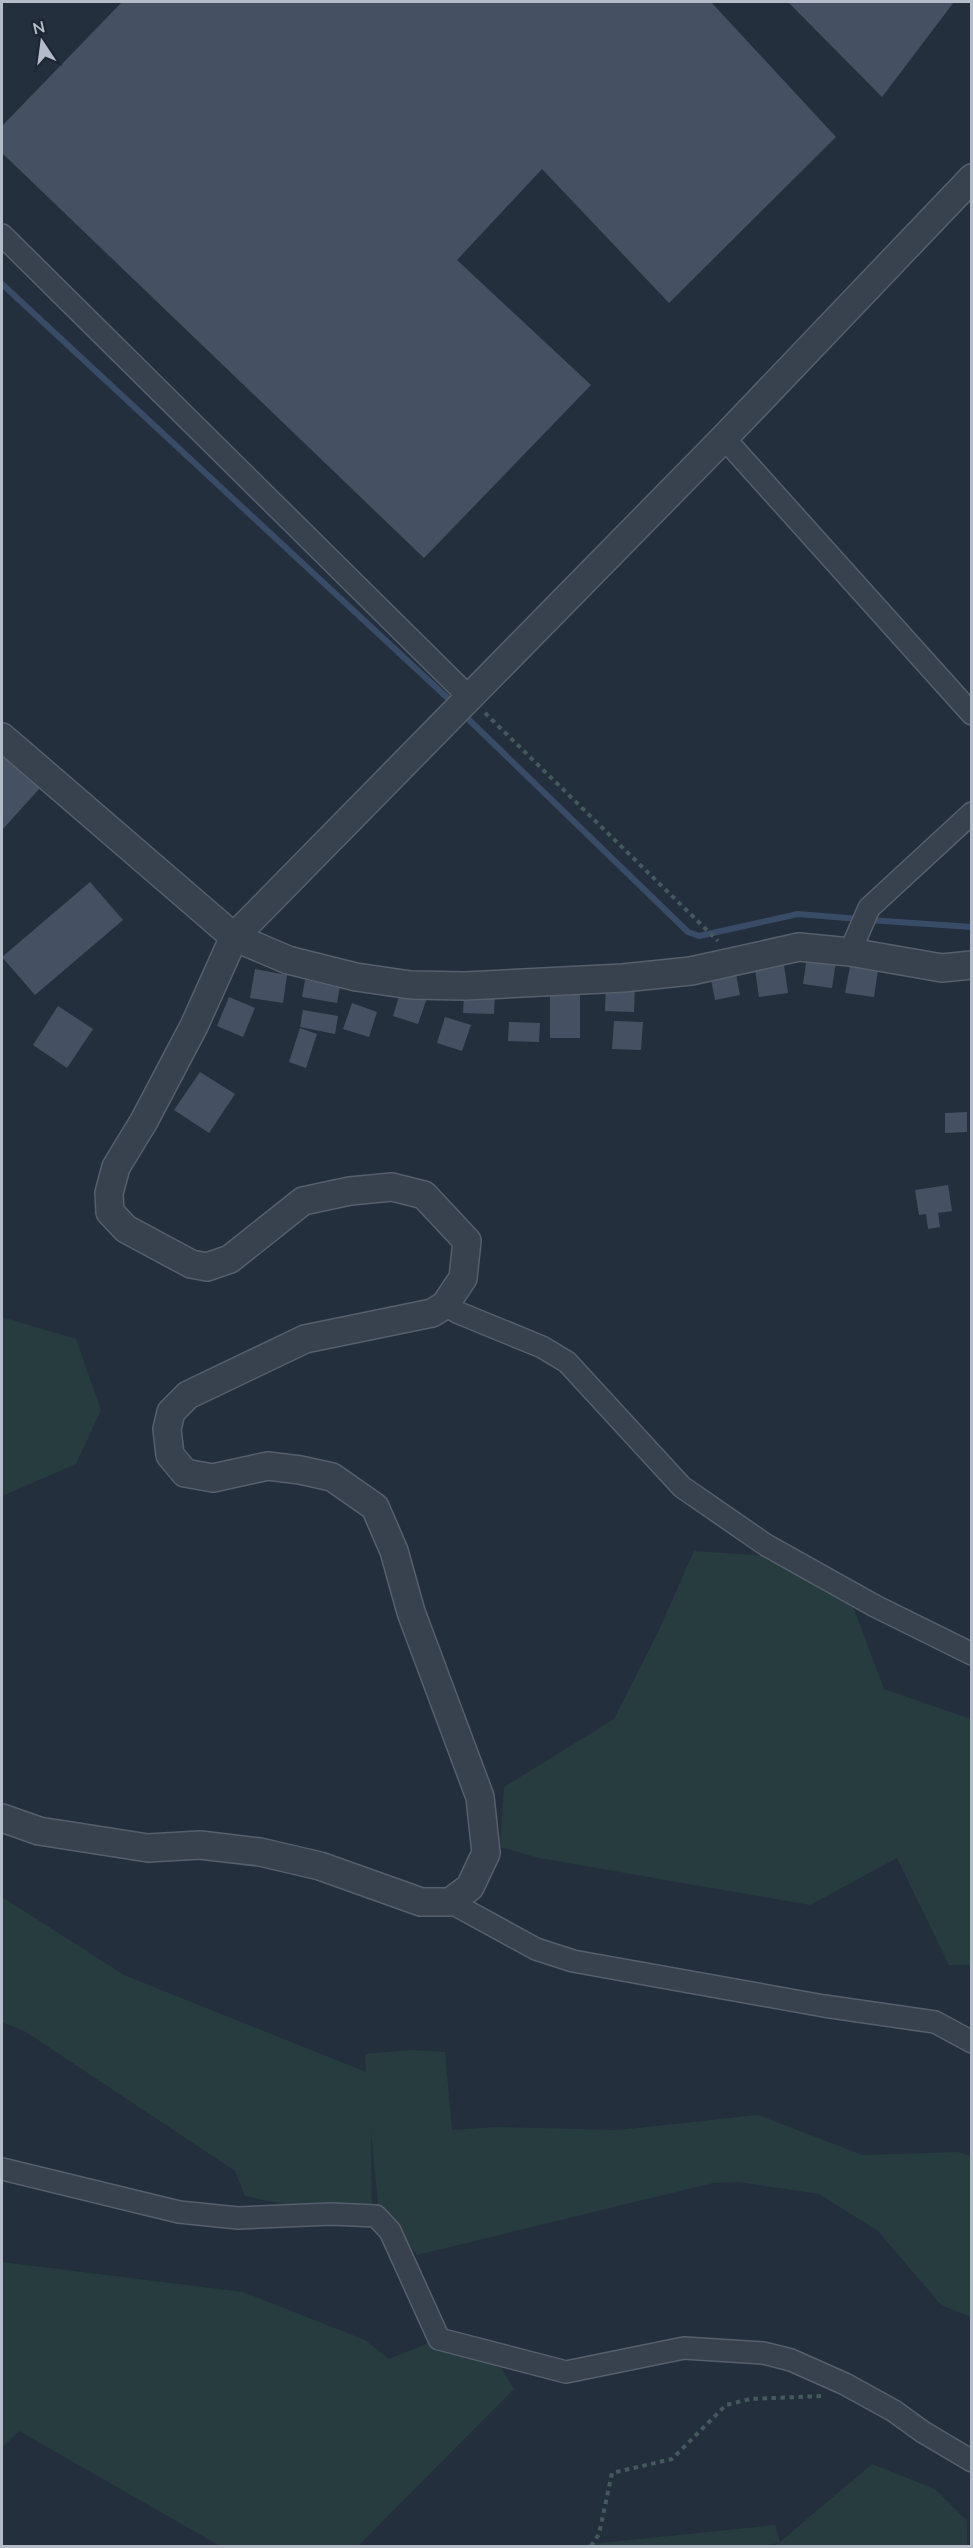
<svg xmlns="http://www.w3.org/2000/svg" width="973" height="2548" viewBox="0 0 973 2548" font-family="'Nunito Sans',sans-serif">
<rect width="100%" height="100%" fill="#242f3e"/>
<path fill="#263c3f" d="M2 1317 76 1339 101 1410 76 1464 2 1496Z
M694 1551 767 1556 846 1588 884 1689 971 1719V1965H949L897 1858 810 1905 539 1858 500 1847 504 1787 614 1719 658 1632Z
M2 1897 124 1975 366 2072 365 2054 412 2050 445 2052 452 2130 497 2127 619 2130 758 2115 863 2155 959 2152 971 2156V2317L941 2305 878 2231 819 2194 739 2182 713 2183 417 2255 378 2205 371 2131 372 2216 331 2214 245 2196 235 2171 26 2032 2 2022Z
M2 2262 243 2292 365 2340 389 2359 439 2339 491 2352 514 2389 358 2546H220L19 2431 2 2448Z
M872 2464 935 2489 967 2521V2546H775L778 2543 762 2546H572L775 2525 780 2542Z"/>
<g fill="none" stroke-linecap="round" stroke-linejoin="round">
<path stroke="#394c67" stroke-width="6" d="M2 284 454 704
M463 714 688 932 699 936 798 914 859 919
M869 920 972 927"/>
</g>
<path fill="#455162" d="M122 2H711L836 137 669 303 542 169 457 260 591 385 424 558 2 153V126Z
M788 2H954L882 97Z
M2 753 40 788 2 830Z
M90 882 123 920 35 995 2 957Z
M807 957 836 961 832 988 803 984Z
M784 965 788 993 759 997 755 969Z
M850 966 878 970 874 997 845 993Z
M255 969 287 975 283 1003 250 998Z
M736 974 740 995 715 1000 711 980Z
M305 980 340 986 337 1003 302 997Z
M606 983 635 985 634 1012 605 1011Z
M401 990 427 998 418 1024 393 1016Z
M464 994 495 995 494 1014 463 1013Z
M550 994H580V1038H550Z
M229 997 255 1008 243 1037 217 1026Z
M352 1003 377 1012 369 1037 343 1029Z
M58 1006 93 1029 67 1068 33 1045Z
M303 1010 338 1016 335 1034 300 1027Z
M445 1017 471 1025 462 1051 437 1043Z
M614 1021 643 1022 641 1050 612 1049Z
M509 1022 540 1023 539 1042 508 1041Z
M300 1028 317 1034 306 1068 289 1062Z
M200 1072 235 1094 209 1133 174 1110Z
M967 1112V1132L945 1133V1113Z
M948 1185 952 1211 938 1213 940 1227 928 1229 926 1214 919 1215 915 1190Z"/>
<g fill="none" stroke-linecap="round" stroke-linejoin="round">
<g stroke="#565f6c" stroke-width="24">
<path id="minor" d="M2 235 470 698
M724 438 972 714
M850 952 869 908 972 813
M445 1305 459 1313 542 1347 567 1362 682 1487 766 1545 875 1606 972 1654
M450 1902 536 1949 573 1961 824 2006 935 2022 972 2042
M2 2169 179 2212 238 2218 331 2214 376 2216 390 2231 439 2339 566 2372 684 2348 763 2353 791 2360 845 2384 894 2411 923 2432 972 2461"/>
</g>
<g stroke="#565f6c" stroke-width="30">
<path id="tertiary" d="M2 737 234 937 288 960 356 977 411 985 465 986 623 978 691 971 799 947 850 952 942 968 972 965
M2 1818 39 1831 148 1848 200 1845 260 1852 320 1866 421 1902H450L470 1887 486 1853 480 1797 411 1612 394 1551 375 1507 332 1477 300 1470 268 1466 213 1478 185 1473 170 1455 167 1429 171 1412 188 1395 305 1339 432 1313 445 1305 463 1278 467 1241 424 1195 392 1187 350 1191 303 1201 230 1259 207 1267 191 1264 126 1229 110 1212 109 1193 116 1167 144 1121 194 1026 234 937 724 438 972 178"/>
</g>
<path stroke="#44595c" stroke-width="4" stroke-dasharray="4.5 4.5" stroke-linecap="butt" d="M485 713 718 941
M591 2546 599 2534 612 2473 672 2459 726 2405 750 2399 822 2396"/>
<use href="#minor" stroke="#38414e" stroke-width="21"/>
<use href="#tertiary" stroke="#38414e" stroke-width="27"/>
</g>
<rect width="973" height="2548" fill="none" stroke="#b4bcc9" stroke-width="6"/>
<g transform="translate(42 42) rotate(347)" stroke="#1d2633" stroke-width="4.5" paint-order="stroke">
<path d="M0-4.5L10 22L0 15L-10 22Z" fill="#b4bcc9"/>
<text y="-9" font-size="16" font-weight="bold" text-anchor="middle" fill="#b4bcc9">N</text>
</g>
</svg>
